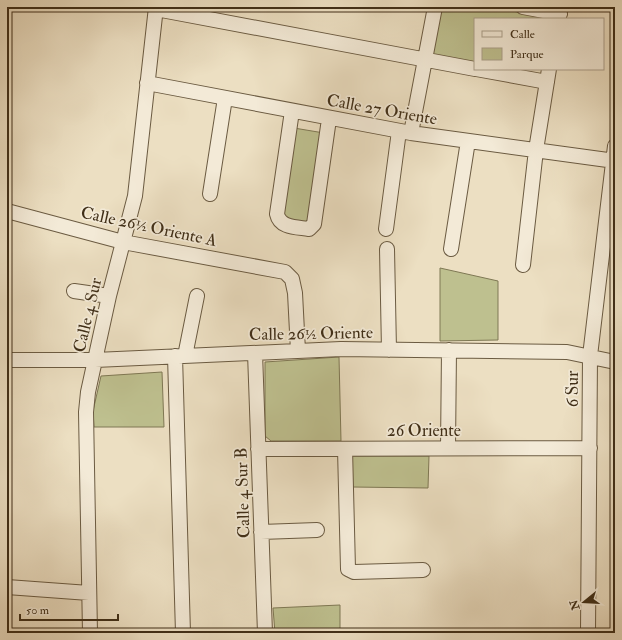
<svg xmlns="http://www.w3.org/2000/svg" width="622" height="640" viewBox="0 0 622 640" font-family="'IM FELL Double Pica',serif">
<rect width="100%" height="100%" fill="#ecdfc2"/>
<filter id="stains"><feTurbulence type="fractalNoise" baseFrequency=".005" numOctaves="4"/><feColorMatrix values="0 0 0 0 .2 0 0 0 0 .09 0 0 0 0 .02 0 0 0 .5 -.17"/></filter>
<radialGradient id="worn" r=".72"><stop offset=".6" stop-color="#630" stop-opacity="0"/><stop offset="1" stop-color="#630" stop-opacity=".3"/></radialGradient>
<path fill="#bec08f" stroke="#7f7854" d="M442 7H492L548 18 475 19V62L432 56Z
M294 128 324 133 310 229 278 223Z
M440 268 498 281V340L440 341Z
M339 357 341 441H271L265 436V362Z
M162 372 164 427H94L93 411 101 376Z
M352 456H429L428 488 352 487Z
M340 605V633H275L273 608Z"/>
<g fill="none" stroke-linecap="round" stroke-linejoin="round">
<g stroke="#6b5b42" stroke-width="16">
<path id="street" d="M523 7 560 14
M156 9 475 69
M476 69 547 82
M147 83 411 133 615 161
M292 111 277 214C280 228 296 227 309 229L314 224 329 119
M411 133 435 7
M210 194 225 98
M7 211 123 242 285 272 292 279 295 293 298 351
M386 229 399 131
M387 249 389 350
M451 249 468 141
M523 265 536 150 549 69
M74 291 109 296
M255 353 265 633
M175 356 183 633
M185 356 197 296
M7 360H95L341 349 567 352 615 362
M448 448 449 350
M258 449 590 448
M345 449 348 569 354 572 423 570
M261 532 317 530
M7 587 89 593
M90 633 86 412 88 392 109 296 135 196 156 7
M588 633 590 356 615 146"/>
</g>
<use href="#street" stroke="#f3ead7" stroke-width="14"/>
</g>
<g text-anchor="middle" stroke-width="3.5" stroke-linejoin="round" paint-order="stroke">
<g font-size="17" fill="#402f18" stroke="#f3ead7">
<text transform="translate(382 109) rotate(10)" y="6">Calle 27 Oriente</text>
<text transform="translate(149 226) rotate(12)" y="6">Calle 26½ Oriente A</text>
<text transform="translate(87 315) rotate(-77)" y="6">Calle 4 Sur</text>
<text transform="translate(311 333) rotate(-1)" y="6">Calle 26½ Oriente</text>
<text transform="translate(572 389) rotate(-90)" y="6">6 Sur</text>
<text x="424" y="436">26 Oriente</text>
<text transform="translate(242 493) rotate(-92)" y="6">Calle 4 Sur B</text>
</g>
</g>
<rect width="622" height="640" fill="none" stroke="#ecdfc2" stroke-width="24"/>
<rect x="8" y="8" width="606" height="624" fill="none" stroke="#402f18" stroke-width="2"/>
<rect x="12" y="12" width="598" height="616" fill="none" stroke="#402f18"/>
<rect x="474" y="18" width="130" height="52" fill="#f3ead7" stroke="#ab9f8b"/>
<rect x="482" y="31" width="20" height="6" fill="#f3ead7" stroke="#ab9f8b"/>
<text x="510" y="38" font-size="12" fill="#402f18">Calle</text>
<rect x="482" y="48" width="20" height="12" fill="#bec08f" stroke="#ab9f8b"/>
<text x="510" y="58" font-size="12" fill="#402f18">Parque</text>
<g transform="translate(584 602) rotate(252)" stroke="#f3ead7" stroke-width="3" paint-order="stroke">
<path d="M0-3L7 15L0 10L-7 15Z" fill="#402f18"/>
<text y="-6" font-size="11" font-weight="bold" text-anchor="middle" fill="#402f18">N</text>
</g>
<path d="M20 614v6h98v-6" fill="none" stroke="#402f18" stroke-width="2"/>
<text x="26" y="614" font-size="12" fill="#402f18" stroke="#f3ead7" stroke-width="3" paint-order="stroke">50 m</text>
<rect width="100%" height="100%" filter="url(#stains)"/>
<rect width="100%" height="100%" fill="url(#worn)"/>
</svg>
